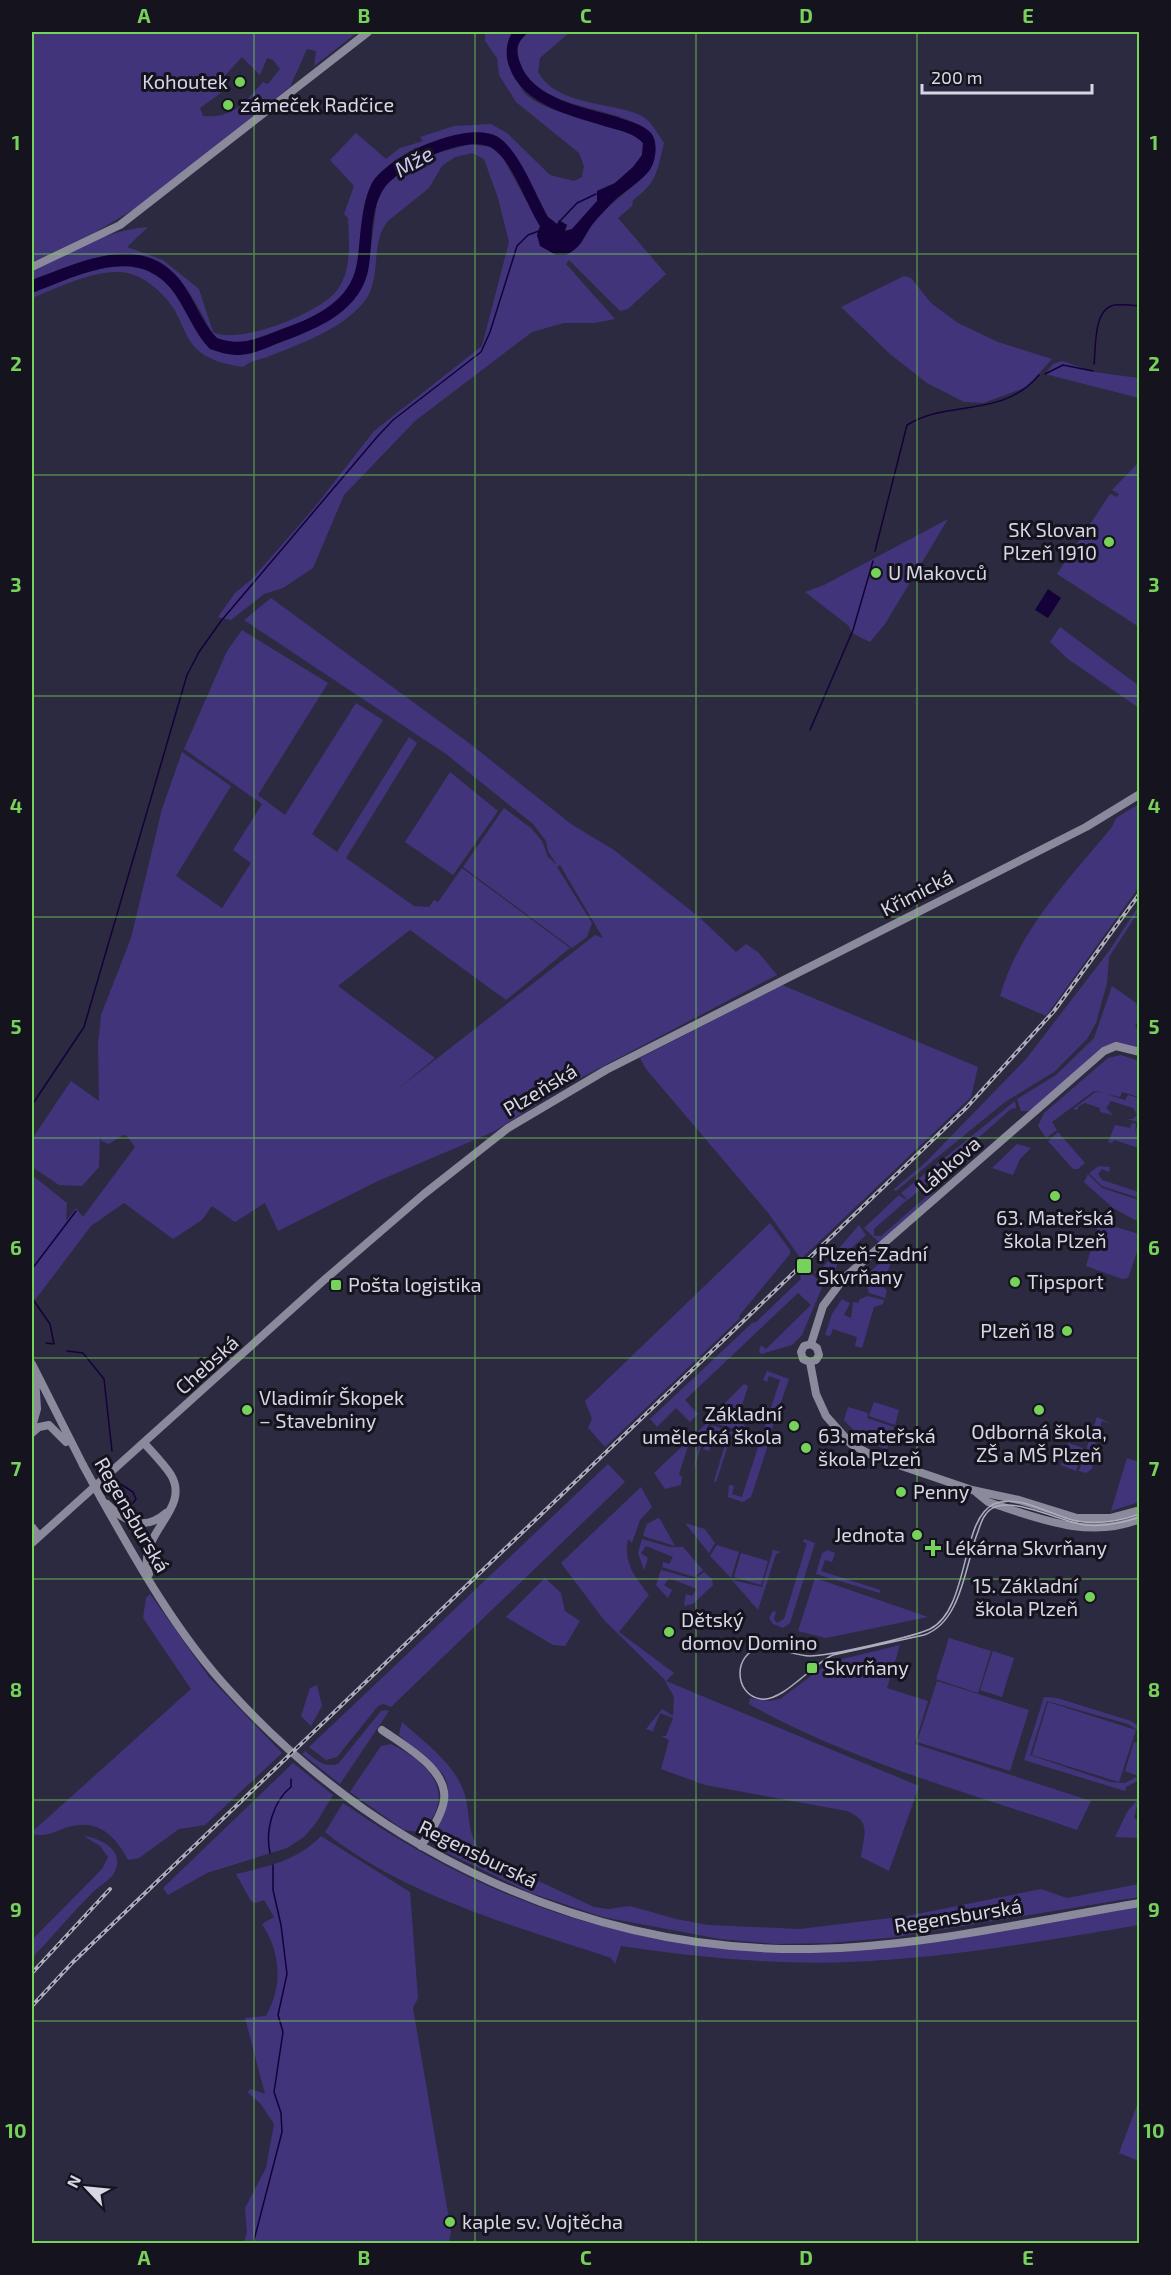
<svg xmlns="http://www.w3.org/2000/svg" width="1171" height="2275" viewBox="0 0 1171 2275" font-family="'Exo 2',sans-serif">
<rect width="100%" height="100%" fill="#2c2a40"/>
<path fill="#42347b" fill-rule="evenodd" d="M32 32H358L314 66 316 51 307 49 290 87 136 208 94 233 32 262ZM242 57 260 75 267 58 273 60 280 69 268 84 263 82C244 103 233 119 203 116L200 108 226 89 219 82Z
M485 32H508L511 34C506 43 510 52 513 61 516 69 517 80 521 88 537 117 624 121 643 143L642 155 633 167 615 183 597 191V201L572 229 564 231 567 224H557L548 217 512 151 497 136C477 138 453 137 433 142 413 147 385 164 373 182 364 196 363 214 361 230 359 244 359 258 355 271 345 310 299 323 266 335 249 341 230 349 214 336 203 317 194 297 180 280 141 230 79 263 32 280V270C69 252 107 230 148 227L127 247 163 260 199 289 213 332C238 346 323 312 338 289 352 269 349 241 348 218L344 214 354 186 330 160 356 133 386 159 400 148 423 141 420 137 454 126 491 124 507 133 550 175 574 181 582 177 584 166 579 153 516 102 499 75 497 58 485 41Z
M529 32H570L540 58 538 72C557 106 607 101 640 115 650 119 658 134 664 143 657 171 657 183 633 200L632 206 618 218 666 274 628 309 620 311 569 260 566 264 615 319 594 323H564L532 332 415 421 344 495 313 568 283 588 264 594 231 620 218 617 235 593 252 579 314 508 374 431 482 346 509 242 498 198 484 159 472 153 455 157 442 166 429 188 388 221C369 243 383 281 363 303 341 329 303 343 272 355 261 360 253 359 243 367 229 365 211 361 200 352 186 341 183 324 174 309 163 292 141 272 119 272 91 271 57 288 32 298V293C78 276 139 242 175 294 187 311 195 334 210 349L236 355 250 354 302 334 330 320 367 275 377 203 383 188 402 170 437 153 471 144 491 147 503 158 540 226 537 235 556 255H566C580 248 582 241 590 228 606 202 637 190 652 163 656 156 655 148 655 140 648 134 641 126 633 122 597 105 532 106 519 59 515 46 519 40 529 32Z
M904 276 911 278 931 303 958 323 998 342 1052 359 1027 387 983 403 964 402 927 383 890 354 841 307Z
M1062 361 1094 372 1139 378V398L1045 374 1053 364Z
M1139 462V627L1057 574 1110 494 1117 497 1119 494 1112 490Z
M948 519 885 624 870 642 852 633 849 626 805 592 824 585Z
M271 598 469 743 571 824 614 850 699 917 736 952 746 944 758 952 777 975 569 1084 493 1132 378 1181 278 1231 265 1203 235 1222 212 1206 202 1220 173 1239 124 1203 91 1226 35 1300 32 1295V1175L67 1203 66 1221 76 1208 83 1217 135 1147 127 1136 123 1135 109 1144 101 1141 100 1136 99 1167 82 1186 59 1185 32 1167V1139L71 1081 99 1101 98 1045 101 1015 131 938 162 809 182 752 231 786 176 876 222 908 251 863 233 850 262 804 184 749 227 651 242 630 328 683 258 795 285 815 356 703 383 720 312 834 337 852 409 737 417 743 346 858 414 906 429 907 434 900 438 902 462 868 570 948 506 1000 410 930 338 986 435 1058 394 1092 595 935 603 938 560 865 557 867 592 923 587 937 572 948 463 867 504 808 531 828 542 841 548 857 557 865 548 851 546 841 533 824 446 754 244 620Z
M1060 627 1139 686V708L1068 659 1050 642Z
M450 772 498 811 453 875 405 842Z
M1139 804V887L1046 1016 1000 996C1018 931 1070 878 1112 827L1116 818Z
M1138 907 1139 911 1109 957 1107 983 1096 1023 1087 1039 1054 1072 1005 1102 896 1191 893 1190 926 1162 1026 1059 1109 951Z
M782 985 978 1067 971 1097 801 1259 769 1214 646 1069 640 1058Z
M1112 986 1139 1005V1020L1135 1026 1139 1030V1048L1120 1043 1029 1111H1021L1017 1099 1056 1075 1094 1038Z
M1121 1055 1139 1061V1097L1122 1092 1120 1097 1094 1091 1052 1122 1057 1130 1046 1138 1038 1126 1044 1113 1108 1058Z
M1097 1091 1125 1100 1128 1095 1139 1098 1138 1122 1127 1119H1133L1137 1115 1133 1108 1111 1101 1106 1108 1113 1115 1100 1112V1108L1085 1103 1079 1106 1077 1110 1073 1109Z
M1015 1101 1016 1108 1011 1109 908 1200 901 1193Z
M1139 1122V1148L1114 1140 1112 1143 1108 1142 1115 1125 1130 1128 1132 1123 1136 1124 1135 1132Z
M1058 1132 1085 1163 1078 1169H1073L1048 1141Z
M1017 1144 1031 1148 1020 1159 1013 1175 992 1168Z
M1099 1166 1110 1167 1109 1172 1102 1169 1098 1174 1102 1180 1139 1192V1198L1102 1186 1089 1173Z
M1088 1174 1102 1188 1139 1200V1222L1113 1208 1084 1182Z
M930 1188 934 1193 880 1243 864 1228 899 1195 907 1200 874 1229V1236H881L928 1195 927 1191Z
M1099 1222 1139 1234V1246L1128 1278 1122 1279 1086 1266Z
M770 1223 790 1250V1254L739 1316 740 1318 605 1447 588 1428 592 1419 585 1401Z
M859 1225 866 1235 838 1260 835 1273 825 1282 814 1272 822 1268Z
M897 1248 882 1285 887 1291 885 1298 869 1293 864 1277Z
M807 1269 823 1285 802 1335 792 1345 761 1354 759 1351 761 1345 766 1349 811 1305 798 1293 685 1400 698 1414 690 1422 676 1408 657 1427 650 1419 752 1323 756 1322 801 1279 800 1276Z
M867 1296 884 1300 883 1304 874 1307 862 1348 855 1346 857 1337 833 1329 830 1336 825 1335 832 1314 842 1299 850 1303 844 1315 851 1318 853 1302 859 1303V1300Z
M767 1371 789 1379 768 1440 761 1438 780 1380 769 1376 767 1382 763 1380Z
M744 1384 748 1386 738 1419 745 1426 744 1431 713 1423 712 1416Z
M874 1402 899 1410 895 1425 869 1416Z
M848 1407 868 1413 867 1418 894 1427 887 1449C871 1445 855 1433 844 1420Z
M1097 1417 1112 1424 1102 1421 1091 1458 1094 1459 1092 1469 1086 1473 1079 1471Z
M710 1420 692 1473 702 1432H697L695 1439 690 1440 679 1474 682 1477 681 1485 665 1489 654 1473Z
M712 1425 742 1436 741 1438 731 1436 716 1482 714 1481 728 1435 716 1430 709 1451 703 1449Z
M760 1441 768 1445 751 1497 743 1502 728 1497 729 1485 734 1486 732 1494 742 1497Z
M1068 1443 1083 1448 1076 1471 1061 1465Z
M1127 1458 1139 1462V1502L1111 1511Z
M608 1464 625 1482 391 1707 383 1704 378 1706 337 1757 326 1760 309 1747Z
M641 1487 652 1507 640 1520 632 1543 628 1539C623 1563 635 1577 649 1595L619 1632 674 1673 666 1681 919 1786 889 1871 861 1857C864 1833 872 1822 847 1811L705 1785 661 1769 669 1740 661 1736H666L673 1718 660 1713 653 1731 655 1732 646 1729 662 1709 673 1716 674 1697 664 1679 604 1620 561 1563Z
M658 1518 660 1519 675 1546 643 1536 647 1524Z
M685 1523 705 1529 715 1543 709 1553Z
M642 1539 670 1547H683L703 1570 694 1577 662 1567 663 1562 669 1564 673 1557 646 1546 641 1553 648 1558 644 1570 638 1553Z
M804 1539 815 1543 790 1623 783 1628 773 1624 769 1618 773 1611 776 1612 774 1619 777 1623 784 1619 807 1543 803 1542Z
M717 1545 739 1552 731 1578 710 1556Z
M773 1550 781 1552 776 1554 758 1610 732 1580 762 1587Z
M828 1550 835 1553 832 1562 825 1560 821 1571 880 1590V1593L816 1574 822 1553Z
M741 1553 768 1561 761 1585 734 1577Z
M661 1570 694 1579 704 1572 712 1579 713 1585 693 1604 684 1606 686 1594 692 1596 697 1589 669 1578 664 1585 672 1590 668 1598 656 1585Z
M545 1578 561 1593 565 1611 580 1621 565 1646 553 1645 506 1617Z
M815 1578 928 1617 826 1638 798 1631Z
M150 1594 209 1677 282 1753 205 1825 179 1829 139 1858 128 1860C116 1837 100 1820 72 1826 57 1829 50 1838 32 1834V1832L191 1689 143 1618 146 1598Z
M949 1638 991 1651 978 1693 936 1679Z
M900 1645 887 1688 928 1701 915 1744 1091 1801 1077 1830C967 1792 850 1761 749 1704L750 1698 770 1701 780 1699 830 1662Z
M993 1651 1014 1658 1002 1697 980 1690Z
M937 1681 1029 1710 1010 1771 917 1742Z
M317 1685 322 1706 311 1726 301 1716 310 1688Z
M1044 1697 1057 1698 1131 1721 1139 1726V1731L1128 1724 1047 1701 1030 1755 1110 1782 1125 1783 1138 1776 1125 1771 1134 1742 1139 1743V1780L1126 1787 1125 1791 1024 1760Z
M1048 1702 1136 1730 1119 1782 1032 1755Z
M386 1710 389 1711 340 1784 302 1754 305 1751C316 1760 324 1768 338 1764L381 1711Z
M402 1722C422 1740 448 1759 460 1783 474 1809 462 1833 485 1856L594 1907 608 1909 630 1906 676 1919 708 1925 800 1929 907 1916 1041 1889 1067 1898 1139 1884V1897L897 1937 830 1943 776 1944 720 1939 603 1917 528 1892 439 1849 434 1835C442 1814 457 1795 442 1773L399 1735Z
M391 1744C418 1757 451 1782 434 1815 430 1821 425 1828 419 1832L404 1830 350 1792 381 1746Z
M293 1763 333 1795 316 1823 304 1837 287 1848 207 1873 168 1895 163 1888Z
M1139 1798 1134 1818 1139 1820V1838L1115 1837 1127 1812Z
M343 1803C502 1913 648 1955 841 1952L1139 1907V1925C1044 1941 946 1958 849 1962 773 1965 696 1957 621 1946L615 1964 611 1958C517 1927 402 1895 325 1832Z
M84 1836C100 1838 125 1850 115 1871 112 1880 98 1886 92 1893 71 1914 52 1937 32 1958V1940L102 1869 108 1857 100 1846Z
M321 1836 410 1892 418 1998 413 2008 451 2231 449 2243H244L247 2232 245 2208 266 2168 274 2124 260 2103 247 2092 251 2089 265 2094 245 2018 266 2016C283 1986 281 1953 262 1924L274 1917 264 1900 255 1903 251 1901 236 1874C269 1866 297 1861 321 1836Z
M1139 2100 1140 2161H1139L1119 2153Z"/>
<path fill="#14013a" d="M513 32H529C517 41 515 49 520 63 532 99 586 108 617 117 628 121 642 124 650 132 659 141 656 162 649 171 640 182 628 189 617 198 608 207 600 215 592 225 582 239 583 246 566 255H556L540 246 537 235 540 226C527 206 512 160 492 148 467 133 397 167 383 190 368 214 374 248 367 275 356 315 311 331 276 344 264 349 251 355 237 355 228 355 219 352 210 349 195 334 187 311 175 294 139 242 78 276 32 293V280C79 263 140 231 180 280 194 298 201 322 217 338 241 347 259 338 282 329 311 319 345 304 355 272 359 258 359 242 361 227 363 212 365 197 372 183 388 156 468 119 498 137 519 150 536 196 548 217L557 224 559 220 567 225 565 231 572 229 597 201V191L615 183 633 167 642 155 643 143C635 134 622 131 611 128 575 117 522 106 509 66 505 55 506 41 513 32Z
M1048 589 1061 598 1048 618 1035 610Z"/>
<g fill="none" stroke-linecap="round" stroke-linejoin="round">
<path stroke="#14013a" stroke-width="1.5" d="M560 221 577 203 596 194
M1094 364C1096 348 1093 308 1115 305 1123 304 1132 305 1140 306
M1045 374 1063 365 1093 371
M875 551 907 425C948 399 1002 419 1039 375
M810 730 853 630 873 561
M32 1105 84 1027 187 675 199 652 221 621 377 437 393 420 481 352 490 332 517 246 528 235 539 231
M32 1269 76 1211
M32 1298 50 1324 54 1344 46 1343
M67 1351 83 1353 104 1379 112 1451
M117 1482 133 1492 136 1499 133 1503
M270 1853C265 1831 273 1801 291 1787V1779
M253 2244 282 2132 281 2113 274 2092 283 2032 278 2015 287 1974 281 1925 273 1890V1865"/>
<path stroke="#8b8a9c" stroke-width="8" d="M32 267 120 225 368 32
M811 1344 823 1306 844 1278 1104 1051 1116 1046 1140 1052
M810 1362 816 1394 826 1416 851 1444 875 1457 972 1490 1019 1500 1077 1518H1110L1140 1510
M810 1362 803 1359 801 1352 804 1346 811 1344
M810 1362 816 1360 819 1355 817 1348 811 1344
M32 1364 83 1465
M32 1427 37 1409 35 1377
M32 1433 39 1427 49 1425 66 1442
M144 1443C153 1453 164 1464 171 1475 192 1510 135 1534 149 1574
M977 1493 988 1502C1038 1518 1088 1540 1140 1519
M101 1498C138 1564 178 1635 230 1691 378 1854 591 1953 812 1949 922 1947 1031 1921 1140 1903
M107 1504C125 1522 144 1532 166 1513
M32 1527 39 1536
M32 1543 323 1281 424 1194 508 1128 606 1070 1086 827 1140 794
M382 1730C405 1746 453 1772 443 1805 439 1820 429 1834 421 1846"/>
<path stroke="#aeadbe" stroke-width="1.5" d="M1140 1514C1120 1521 1098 1525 1077 1521 1053 1517 1019 1493 994 1504 960 1519 970 1609 930 1629 913 1637 828 1656 810 1656 794 1656 777 1646 761 1648 733 1652 733 1695 761 1699 783 1702 812 1664 833 1655L924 1635C960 1623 965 1569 976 1537 980 1527 982 1515 991 1509 1011 1495 1061 1522 1085 1525 1104 1527 1122 1523 1140 1517"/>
<g stroke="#aeadbe" stroke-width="4">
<path id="rail" d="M32 1973 110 1889
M32 2006 73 1962 967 1107 1054 1011 1140 893"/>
</g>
<use href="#rail" stroke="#15141e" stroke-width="1.5" stroke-dasharray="4.5" stroke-linecap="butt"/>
<path stroke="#8b8a9c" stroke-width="8" d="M83 1465 101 1498"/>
</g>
<path fill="none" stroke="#76d25a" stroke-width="1.5" stroke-opacity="0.55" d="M254 32V2244M475 32V2244M696 32V2244M917 32V2244M32 254H1140M32 475H1140M32 696H1140M32 917H1140M32 1138H1140M32 1358H1140M32 1579H1140M32 1800H1140M32 2021H1140"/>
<g fill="#76d25a" stroke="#15141e" stroke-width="2">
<circle cx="240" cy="82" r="6"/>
<circle cx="228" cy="105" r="6"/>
<circle cx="1109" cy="542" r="6"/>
<circle cx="876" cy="573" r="6"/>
<circle cx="1055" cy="1196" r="6"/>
<rect x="796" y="1258" width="16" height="16" rx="3"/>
<circle cx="1015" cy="1282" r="6"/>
<rect x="330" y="1279" width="12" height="12" rx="3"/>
<circle cx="1067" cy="1331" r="6"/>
<circle cx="247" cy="1410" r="6"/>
<circle cx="1039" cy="1410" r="6"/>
<circle cx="794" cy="1426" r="6"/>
<circle cx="806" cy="1448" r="6"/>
<circle cx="901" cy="1492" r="6"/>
<circle cx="917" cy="1535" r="6"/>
<path d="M930 1539h6v6h6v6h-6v6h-6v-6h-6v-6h6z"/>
<circle cx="1090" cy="1597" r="6"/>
<circle cx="669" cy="1632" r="6"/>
<rect x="806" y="1662" width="12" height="12" rx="3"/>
<circle cx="450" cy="2222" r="6"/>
</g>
<g text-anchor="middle" stroke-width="6" stroke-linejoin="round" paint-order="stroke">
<g font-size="20" fill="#d7d6e5" stroke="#15141e" text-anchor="start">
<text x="228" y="89" text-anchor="end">Kohoutek</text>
<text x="240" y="112">zámeček Radčice</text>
<text x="1097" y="537" text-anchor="end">SK Slovan<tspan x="1097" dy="23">Plzeň 1910</tspan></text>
<text x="888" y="580">U Makovců</text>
<text x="1055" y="1225" text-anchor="middle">63. Mateřská<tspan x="1055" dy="23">škola Plzeň</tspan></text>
<text x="818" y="1261">Plzeň-Zadní<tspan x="818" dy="23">Skvrňany</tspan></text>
<text x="1027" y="1289">Tipsport</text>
<text x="348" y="1292">Pošta logistika</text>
<text x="1055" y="1338" text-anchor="end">Plzeň 18</text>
<text x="259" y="1405">Vladimír Škopek<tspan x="259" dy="23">– Stavebniny</tspan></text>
<text x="782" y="1421" text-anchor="end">Základní<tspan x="782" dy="23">umělecká škola</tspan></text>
<text x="1039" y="1439" text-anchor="middle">Odborná škola,<tspan x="1039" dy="23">ZŠ a MŠ Plzeň</tspan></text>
<text x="818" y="1443">63. mateřská<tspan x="818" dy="23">škola Plzeň</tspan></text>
<text x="913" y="1499">Penny</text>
<text x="905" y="1542" text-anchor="end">Jednota</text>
<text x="945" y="1555">Lékárna Skvrňany</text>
<text x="1078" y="1593" text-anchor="end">15. Základní<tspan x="1078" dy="23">škola Plzeň</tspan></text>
<text x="681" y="1627">Dětský<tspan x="681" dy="23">domov Domino</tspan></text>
<text x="824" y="1675">Skvrňany</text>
<text x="462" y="2229">kaple sv. Vojtěcha</text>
</g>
<g font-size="20" fill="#d7d6e5" stroke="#15141e">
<text transform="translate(917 893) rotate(-27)" y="7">Křimická</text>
<text transform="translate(540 1090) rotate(-31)" y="7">Plzeňská</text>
<text transform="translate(949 1165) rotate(-41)" y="7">Lábkova</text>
<text transform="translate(207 1365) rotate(-42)" y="7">Chebská</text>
<text transform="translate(132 1515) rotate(60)" y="7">Regensburská</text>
<text transform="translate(478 1854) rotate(26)" y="7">Regensburská</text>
<text transform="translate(958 1916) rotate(-9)" y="7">Regensburská</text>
</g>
<g font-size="21" font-style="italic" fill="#cecaf7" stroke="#15141e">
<text transform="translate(414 162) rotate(-30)" y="7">Mže</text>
</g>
</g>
<rect width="1171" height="2275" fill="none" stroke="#15141e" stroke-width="66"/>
<g transform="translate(87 2188) rotate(296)" stroke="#15141e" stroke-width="4.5" paint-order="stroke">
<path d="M0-4.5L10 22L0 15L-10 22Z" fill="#d7d6e5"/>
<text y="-9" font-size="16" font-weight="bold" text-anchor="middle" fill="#d7d6e5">N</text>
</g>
<path d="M922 84v9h170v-9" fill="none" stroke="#d7d6e5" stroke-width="3"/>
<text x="931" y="84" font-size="18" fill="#d7d6e5" stroke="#15141e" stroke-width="4.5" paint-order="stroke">200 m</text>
<rect x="33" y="33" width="1105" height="2209" fill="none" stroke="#76d25a" stroke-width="2"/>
<g font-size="20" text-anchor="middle" font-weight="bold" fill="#76d25a">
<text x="144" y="23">A</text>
<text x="364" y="23">B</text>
<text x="586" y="23">C</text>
<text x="806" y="23">D</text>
<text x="1028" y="23">E</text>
<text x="16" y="150">1</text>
<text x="1154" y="150">1</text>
<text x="16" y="371">2</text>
<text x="1154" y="371">2</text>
<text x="16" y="592">3</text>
<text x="1154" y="592">3</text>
<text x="16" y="813">4</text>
<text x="1154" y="813">4</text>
<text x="16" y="1034">5</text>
<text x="1154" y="1034">5</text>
<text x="16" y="1255">6</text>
<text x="1154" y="1255">6</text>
<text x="16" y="1476">7</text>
<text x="1154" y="1476">7</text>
<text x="16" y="1697">8</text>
<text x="1154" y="1697">8</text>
<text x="16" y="1917">9</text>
<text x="1154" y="1917">9</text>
<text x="16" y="2138">10</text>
<text x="1154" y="2138">10</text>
<text x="144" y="2265">A</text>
<text x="364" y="2265">B</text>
<text x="586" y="2265">C</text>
<text x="806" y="2265">D</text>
<text x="1028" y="2265">E</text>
</g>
</svg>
